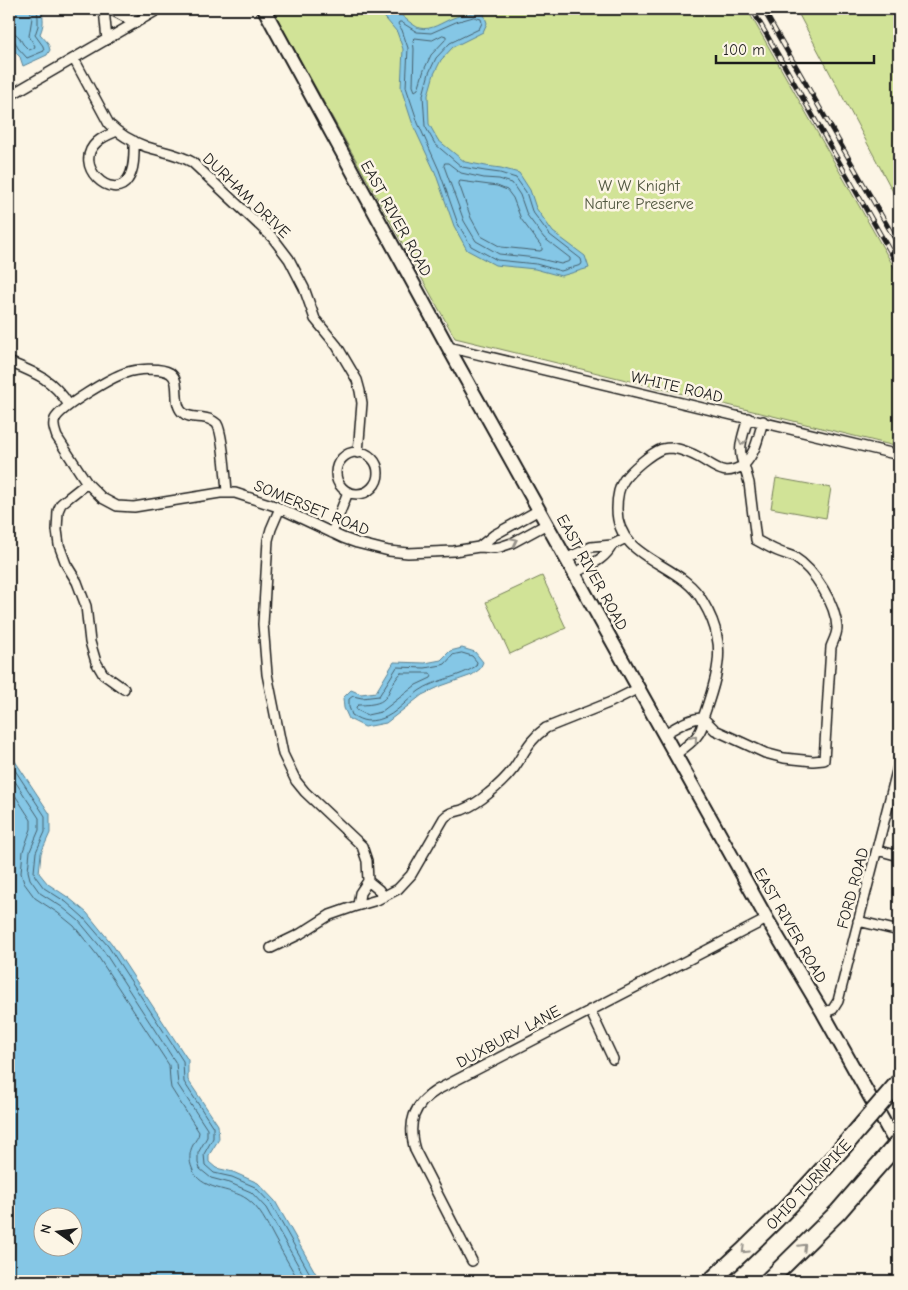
<svg xmlns="http://www.w3.org/2000/svg" width="908" height="1290" viewBox="0 0 908 1290" font-family="'Comic Neue',sans-serif">
<rect width="100%" height="100%" fill="#fcf5e5"/>
<filter id="ink" filterUnits="userSpaceOnUse"><feTurbulence type="fractalNoise" baseFrequency=".02" numOctaves="2"/><feDisplacementMap in="SourceGraphic" scale="10" xChannelSelector="R" yChannelSelector="G"/><feConvolveMatrix kernelMatrix="1 2 1 2 8 2 1 2 1" color-interpolation-filters="sRGB"/></filter>
<g filter="url(#ink)">
<path fill="#d1e397" stroke="#76805a" d="M272 9H747L899 276V447L455 338Z
M796 9H899V203Z
M776 478 831 488 826 518 771 508Z
M542 576 566 628 510 654 486 602Z"/>
<path fill="#85c7e6" stroke="#5b8395" fill-rule="evenodd" d="M9 9H41C44 18 44 25 40 34L48 43 50 50 47 55 23 66 20 57 14 51 9 38Z
M371 9H394C400 14 412 25 419 28 432 31 442 22 453 18 463 14 473 12 484 14L487 23 483 32 453 47 441 60 434 74 428 95 429 124 438 140 465 162 486 166 501 168 519 173 530 190 536 208 553 232 585 256 589 268 561 276 535 269 495 265 467 250 454 226 435 172 413 125 401 88 403 49 397 32 381 13Z
M462 648 475 652 483 662 480 669 472 675 441 686 422 695 386 723 365 727 349 719 344 708 343 698 351 690 361 694 376 692 394 662 425 663 441 660 450 651Z
M9 752 50 814V833L41 853 39 873 48 884 69 898 87 913 112 944 188 1060V1080L218 1125 219 1139 209 1155V1162L216 1168 233 1172 258 1183 275 1201 320 1281H9ZM42 1218H72V1248H42Z"/>
<g fill="none" stroke-linecap="round" stroke-linejoin="round">
<path stroke="#46606d" stroke-width="1" d="M474 17 481 19 482 23 479 29 450 43 436 58 429 73 423 95 425 126 435 144 462 167 485 171 500 173 516 178 526 192 532 211 550 235 581 259 582 263 581 265 561 271 536 264 497 260 471 246 458 224 439 170 418 123 406 87 408 48 402 30 398 24 399 22H401L417 32 431 33 456 22Z
M9 32C18 33 19 37 23 44 24 45 28 49 29 50L34 48 35 46 29 36 32 18 30 9
M443 35 446 36V39L431 55 424 70 418 89 415 91 413 86 414 49 413 40 415 38 432 40Z
M9 39 14 40 18 48 27 58 44 51 43 46 35 35 38 26V18L37 9
M445 163H448L461 173 484 178 499 179 512 183 520 195 527 215 544 238 570 258V261L561 264 536 258 499 254 476 241 464 221 444 166Z
M460 181 497 186 507 190 513 198 521 219 542 247V250L540 251 501 247 481 236 471 218 459 184Z
M462 653 472 656 477 662 476 666C459 678 436 679 419 691 408 699 395 715 381 719 368 722 364 722 352 715L349 707V699L353 696 362 698 379 696 397 667 425 668 442 665 445 664 453 655Z
M401 673H430L432 676 431 678 416 685 381 712 367 715 357 710 356 707 358 705C395 705 382 693 401 673Z
M9 761 45 816V832L36 852 34 872 35 876 44 888 66 902 83 917 108 946 183 1061 184 1082 213 1127V1138L204 1154 205 1165 214 1173 232 1177 255 1187 271 1204 314 1281
M9 772 39 818V830L30 851 28 871 30 879 40 893 62 907 79 921 103 950 176 1063 178 1085 207 1129V1137L198 1153V1163L200 1169 211 1178 230 1183 251 1192 266 1208 307 1281
M9 786 31 820V829L23 851 21 873 24 883 35 898 58 913 74 926 97 955 169 1065 170 1081 171 1088 199 1132C199 1137 195 1140 193 1145 189 1152 189 1161 192 1168 199 1191 231 1187 247 1199 260 1208 267 1224 274 1237 282 1252 290 1266 299 1281"/>
<g stroke="#1c1c1c" stroke-width="12">
<path id="minor" d="M104 9 107 40
M110 9 136 23
M74 59 109 124C119 134 133 142 147 147 163 152 176 153 192 162L273 238 289 259 304 288 315 319 337 346 357 380 360 391 362 403 358 453
M9 96 159 9
M117 131C110 134 102 137 97 142 71 165 113 203 128 179 135 169 134 152 134 141
M448 347 899 455
M9 362C36 373 52 379 69 405
M748 418C744 433 736 450 744 465 756 452 758 438 763 421
M673 448C683 450 691 453 700 458 717 468 724 477 744 465L749 483 756 540C764 544 772 549 780 552 785 554 790 555 794 557 815 570 836 605 837 628 837 635 833 641 831 647L824 760 813 761 784 758 765 753 715 730 703 718C711 695 723 662 717 637 715 625 709 612 703 602 682 562 617 561 617 509 617 499 618 488 624 480 631 470 651 453 662 449 666 448 670 448 673 448Z
M336 473a21 21 0 1 1 42 0a21 21 0 1 1-42 0Z
M87 483 68 498 61 504 58 511 57 530 59 545 66 564 77 582 86 606 90 642 96 662 103 674 124 689
M227 492C226 479 223 433 217 424 216 423 212 420 211 420 202 415 190 420 182 412 172 402 182 381 170 373 160 367 136 369 125 373 112 377 61 407 55 419 52 425 55 431 57 437L87 483 102 498 117 506 134 507 220 493H235L275 506 343 538 357 543 389 551 408 553 454 551 479 547 494 548 500 547 512 543 547 524
M280 508 271 529 268 540 263 624 267 674 283 754 296 781 305 792 362 846 367 861 368 881 360 893 358 905
M332 533 348 492
M479 547 494 535 539 510
M567 558 591 547 612 545 626 538
M575 573C589 565 605 560 612 545
M664 734C677 727 689 718 703 718 704 735 688 745 676 754
M877 850 899 856
M368 881 379 890 384 897
M858 921 899 931
M271 948 300 934 330 915 353 907 377 900 398 889 411 875 444 818C449 812 455 812 462 810 472 806 481 800 489 793 498 786 507 777 514 768 525 752 529 740 546 728L611 702 639 688
M590 1010 613 1059
M823 1013 833 1009 838 1001 899 763
M472 1261 415 1150C407 1123 413 1105 437 1090L767 919"/>
</g>
<g stroke="#1c1c1c" stroke-width="16">
<path id="secondary" d="M264 9 448 347 767 919 823 1013 899 1149"/>
</g>
<g stroke="#1c1c1c" stroke-width="20">
<path id="motorway" d="M711 1281C760 1237 807 1189 850 1139
M768 1281 838 1212 870 1175"/>
</g>
<use href="#minor" stroke="#fcf5e5" stroke-width="9"/>
<use href="#secondary" stroke="#fcf5e5" stroke-width="12"/>
<use href="#motorway" stroke="#fcf5e5" stroke-width="16"/>
<g stroke="#1c1c1c" stroke-width="5">
<path id="rail" d="M752 9 899 267
M763 9 899 246"/>
</g>
<use href="#rail" stroke="#fcf5e5" stroke-width="3" stroke-dasharray="9" stroke-linecap="butt"/>
<g stroke="#1c1c1c" stroke-width="20" stroke-linecap="butt">
<path id="motorway-bridge" d="M850 1139 899 1082
M870 1175 899 1142"/>
</g>
<use href="#motorway-bridge" stroke="#fcf5e5" stroke-width="16"/>
</g>
<defs><path id="oneway-chevron" d="M-2-3.5L2.5 0L-2 3.5" fill="none" stroke-width="1.6" stroke-linecap="round" stroke-linejoin="round" transform="scale(1.25)"/></defs>
<g stroke="#97938b">
<use href="#oneway-chevron" transform="translate(742 442) rotate(102)"/>
<use href="#oneway-chevron" transform="translate(514 541) rotate(-27)"/>
<use href="#oneway-chevron" transform="translate(694 739) rotate(-49)"/>
<use href="#oneway-chevron" transform="translate(803 1247) rotate(-45)"/>
<use href="#oneway-chevron" transform="translate(745 1250) rotate(136)"/>
</g>
</g>
<g text-anchor="middle" stroke-width="5" stroke-linejoin="round" paint-order="stroke">
<g font-size="16" fill="#525841" stroke="#fcf5e5">
<text x="639" y="191">W W Knight<tspan x="639" dy="18">Nature Preserve</tspan></text>
</g>
<g font-size="16" fill="#1c1c1c" stroke="#fcf5e5">
<text transform="translate(247 195) rotate(44)" y="6">DURHAM DRIVE</text>
<text transform="translate(397 218) rotate(61)" y="6">EAST RIVER ROAD</text>
<text transform="translate(677 386) rotate(13)" y="6">WHITE ROAD</text>
<text transform="translate(312 507) rotate(22)" y="6">SOMERSET ROAD</text>
<text transform="translate(593 572) rotate(61)" y="6">EAST RIVER ROAD</text>
<text transform="translate(852 888) rotate(-75)" y="6">FORD ROAD</text>
<text transform="translate(791 925) rotate(60)" y="6">EAST RIVER ROAD</text>
<text transform="translate(508 1036) rotate(-28)" y="6">DUXBURY LANE</text>
<text transform="translate(808 1184) rotate(-47)" y="6">OHIO TURNPIKE</text>
</g>
</g>
<rect width="908" height="1290" fill="none" stroke="#fcf5e5" stroke-width="30"/>
<rect x="15" y="15" width="878" height="1260" fill="none" stroke="#1c1c1c" stroke-width="2" filter="url(#ink)"/>
<g transform="translate(58 1232) rotate(284)"><circle r="24" fill="#fcf5e5" stroke="#a29e95"/>
<path d="M0-4L9 19L0 12L-9 19Z" fill="#1c1c1c"/>
<text y="-8" font-size="14" font-weight="bold" text-anchor="middle" fill="#1c1c1c">N</text>
</g>
<path d="M716 55v8h158v-8" fill="none" stroke="#1c1c1c" stroke-width="2.5"/>
<text x="723" y="55" font-size="15" fill="#1c1c1c" stroke="#fcf5e5" stroke-width="4" paint-order="stroke">100 m</text>
</svg>
